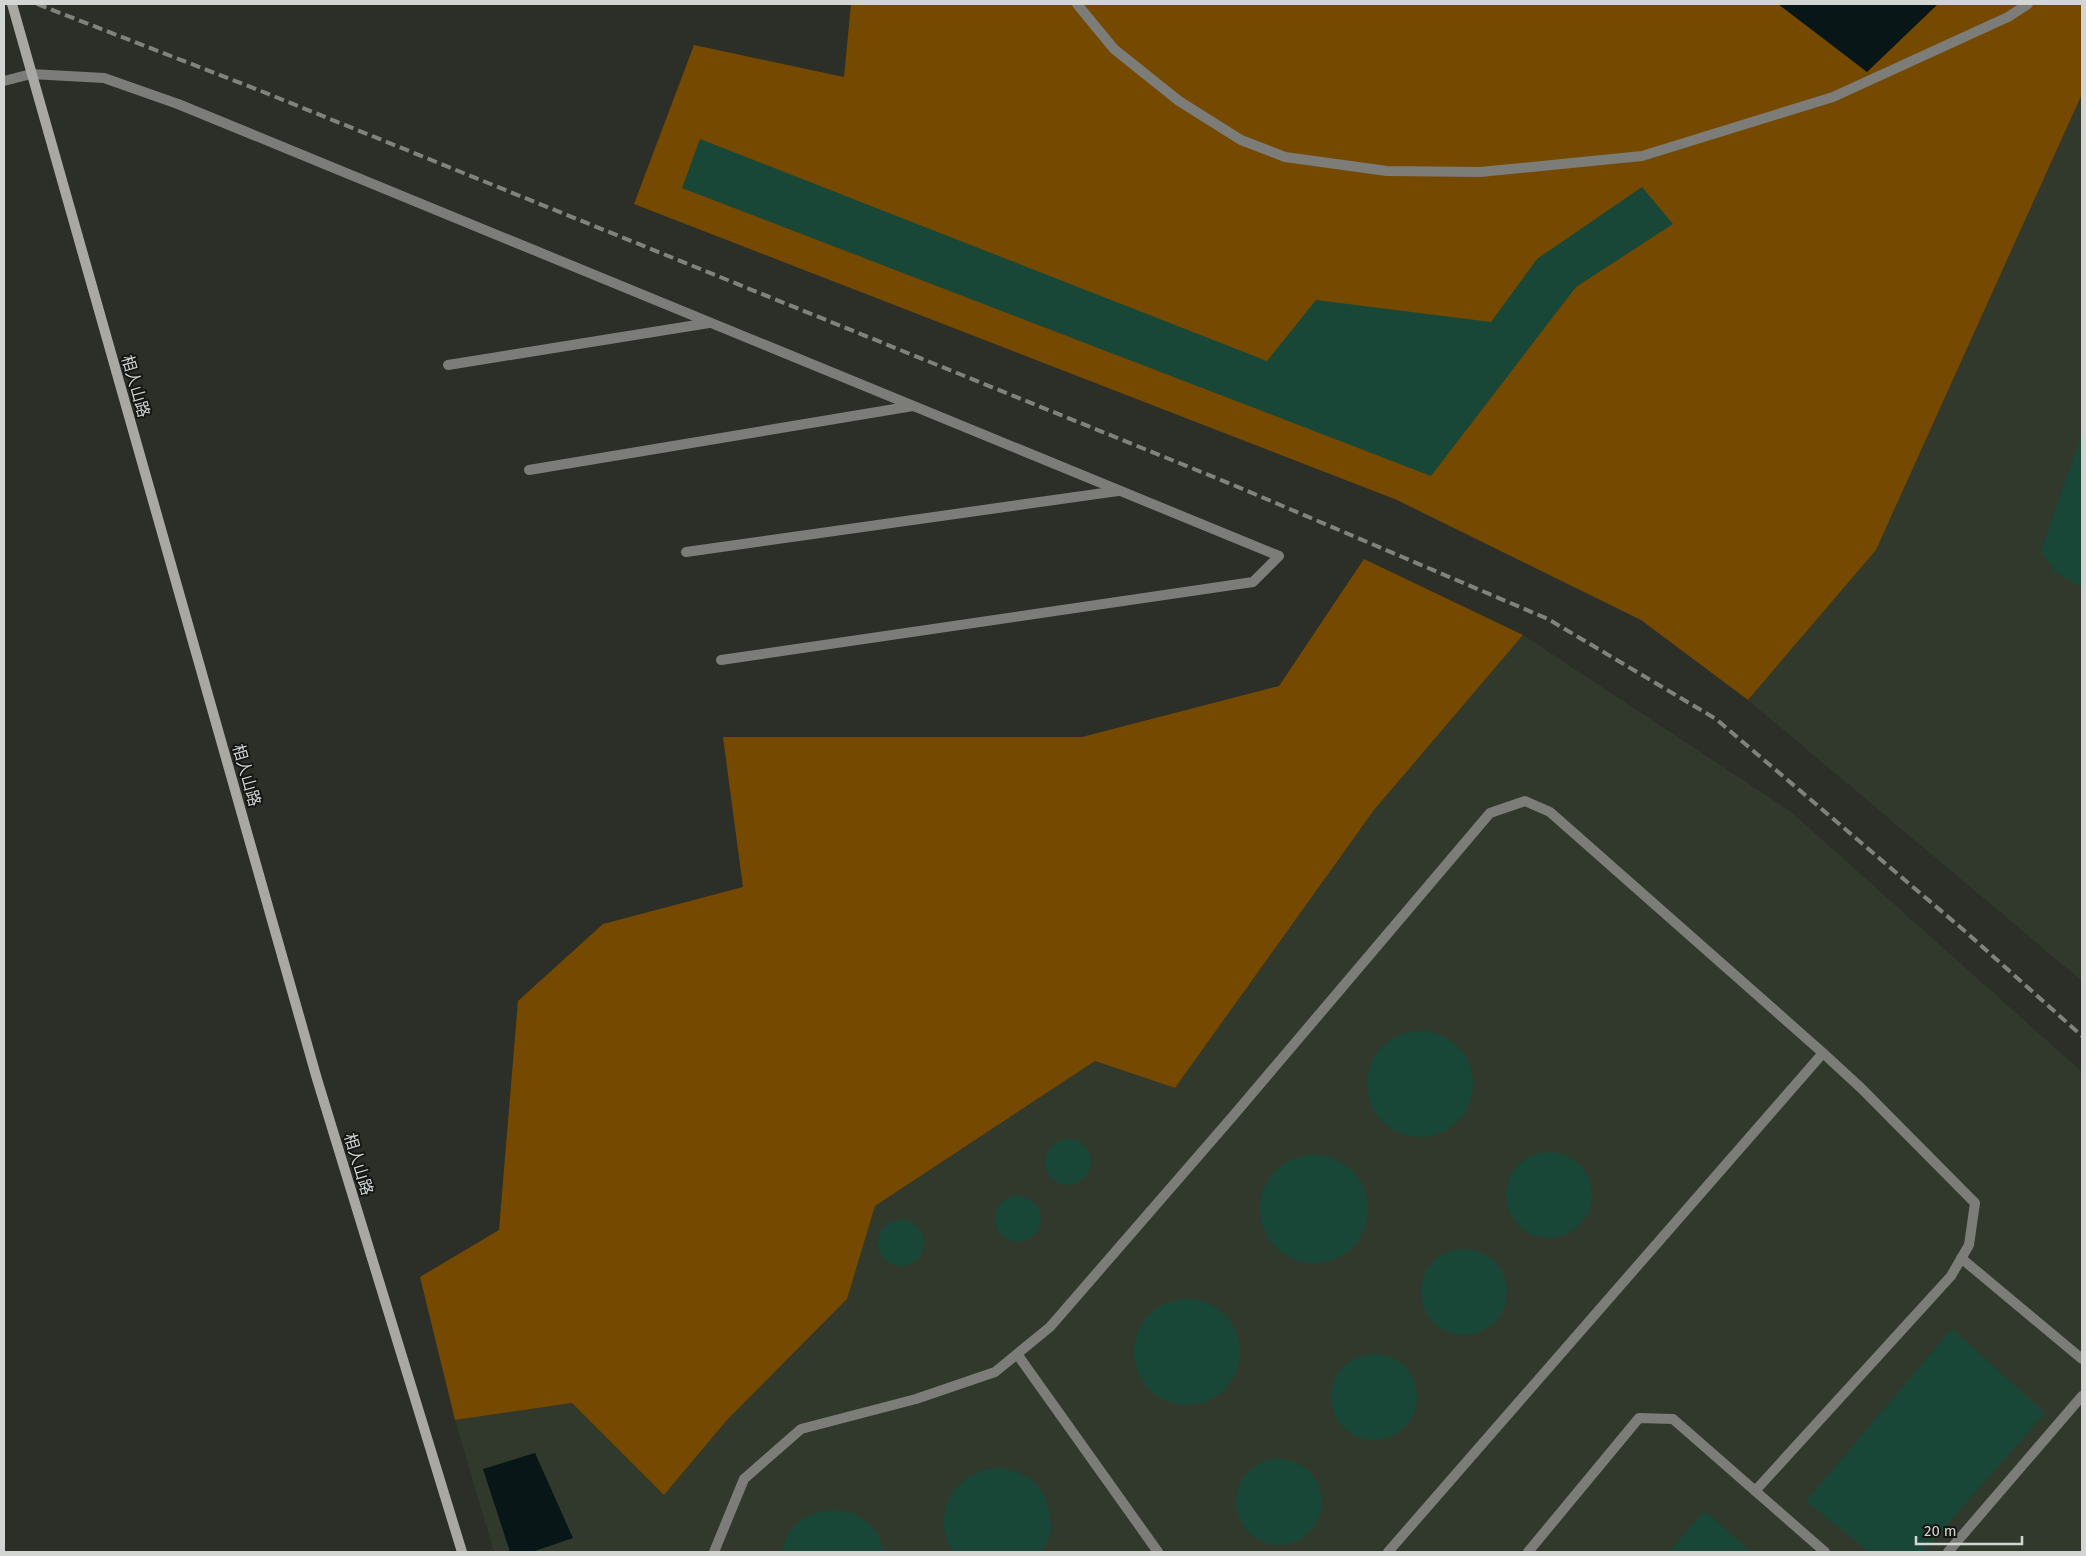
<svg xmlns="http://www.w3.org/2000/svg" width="2086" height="1556" viewBox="0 0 2086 1556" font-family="'Fira Sans','Noto Sans SC',sans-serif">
<rect width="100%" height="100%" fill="#2b2f28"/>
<path fill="#30392c" d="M2082 94V981L1748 700 1876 550Z
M1523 635 1790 811 2082 1072V1552H494L455 1420 572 1403 664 1495 727 1420 847 1299 875 1206 1095 1061 1175 1088 1374 810Z"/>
<path fill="#764900" d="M851 4H2082V94L1876 550 1748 700 1641 620 1397 500 634 204 694 45 844 77Z
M1364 559 1523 635 1374 810 1175 1088 1095 1061 875 1206 847 1299 727 1420 664 1495 572 1403 455 1420 420 1277 499 1230 518 1001 603 924 743 887 723 737H1082L1279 686Z"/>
<path fill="#081617" d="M1778 4H1938L1867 72Z
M535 1453 573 1538 532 1552H510L483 1469Z"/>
<path fill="#184737" d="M700 139 1267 361 1316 300 1491 322 1537 259 1642 187 1673 224 1576 287 1431 476 682 188Z
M2082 434V587L2055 572 2041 551Z
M1367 1084a53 53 0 1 1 106 0a53 53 0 1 1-106 0Z
M1045 1162a23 23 0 1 1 46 0a23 23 0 1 1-46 0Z
M1506 1195a43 43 0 1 1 86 0a43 43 0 1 1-86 0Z
M1260 1209a54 54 0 1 1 108 0a54 54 0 1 1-108 0Z
M995 1219a23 23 0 1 1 46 0a23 23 0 1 1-46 0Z
M878 1243a23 23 0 1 1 46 0a23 23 0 1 1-46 0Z
M1421 1292a43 43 0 1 1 86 0a43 43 0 1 1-86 0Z
M1134 1352a53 53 0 1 1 106 0a53 53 0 1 1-106 0Z
M1952 1329 2045 1413 1923 1552H1869L1806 1501Z
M1331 1397a43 43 0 1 1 86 0a43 43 0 1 1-86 0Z
M1236 1502a43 43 0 1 1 86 0a43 43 0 1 1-86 0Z
M1000 1468 1018 1472 1033 1481 1044 1495 1050 1512 1051 1530 1046 1546 1041 1552H953L947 1541 943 1524 946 1506 954 1490 967 1478 983 1470Z
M836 1510 853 1513 868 1523 879 1536 885 1552H781L789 1532 802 1519 818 1512Z
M1705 1511 1751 1552H1669Z"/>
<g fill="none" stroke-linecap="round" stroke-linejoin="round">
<path stroke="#7c7c78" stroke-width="10" d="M1077 4 1114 49 1179 101 1241 140 1285 157 1387 171 1480 172 1642 156 1833 97 2008 17 2028 4
M1961 1258 2082 1359
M1017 1354 1158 1552
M714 1552 744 1479 801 1429 916 1399 995 1372 1050 1327 1233 1116 1490 813 1525 801 1550 812 1823 1053 1861 1088 1975 1203 1969 1245 1951 1276 1755 1491
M1388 1552 1823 1053
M1528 1552 1639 1418 1673 1419 1825 1552
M1948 1552 2082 1396"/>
<path stroke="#7c7c78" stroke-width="10" d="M4 81 31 74 104 78 178 104 1279 556 1253 582 721 660
M448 365 709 323
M529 470 913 406
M686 552 1118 491"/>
<path stroke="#a9a8a2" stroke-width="10" d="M12 4 317 1079 462 1552"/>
<path stroke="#7f827d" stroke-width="4" stroke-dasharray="10 5" stroke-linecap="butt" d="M37 4 261 91 1231 484 1548 619 1716 719 1967 933 2082 1036"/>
</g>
<g text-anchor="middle" stroke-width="4" stroke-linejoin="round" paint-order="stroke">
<g font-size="16" fill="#d2d5d1" stroke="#141613">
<text transform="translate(136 386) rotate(74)" y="6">相人山路</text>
<text transform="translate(247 775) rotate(74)" y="6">相人山路</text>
<text transform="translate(359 1164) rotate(73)" y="6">相人山路</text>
</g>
</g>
<rect width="2086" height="1556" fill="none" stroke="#d2d5d1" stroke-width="10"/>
<path d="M1916 1536v8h106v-8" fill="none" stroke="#d2d5d1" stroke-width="2.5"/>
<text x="1924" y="1536" font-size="15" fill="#d2d5d1" stroke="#141613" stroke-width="4" paint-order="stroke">20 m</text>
</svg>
